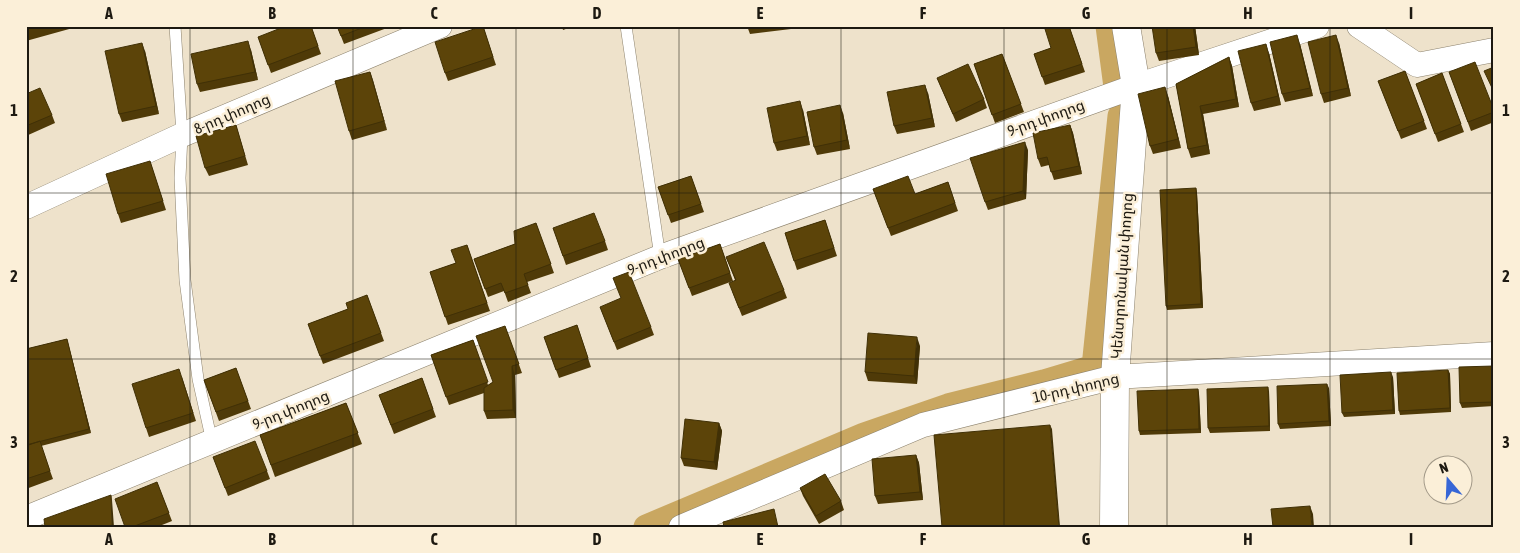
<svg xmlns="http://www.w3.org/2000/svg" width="1520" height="553" viewBox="0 0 1520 553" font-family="'Asap Condensed','Noto Sans Armenian',sans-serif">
<rect width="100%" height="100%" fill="#eee2cb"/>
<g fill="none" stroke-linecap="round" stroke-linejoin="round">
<path stroke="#c9a761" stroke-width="25" d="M1108 26 1116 87
M646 527 864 435 948 406 1044 382 1094 367 1120 116"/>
<g stroke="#8c826d" stroke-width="12">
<path id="lane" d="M175 26 182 135 180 178 185 280 198 379 212 442
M626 26 660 257"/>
</g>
<g stroke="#8c826d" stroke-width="25">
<path id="street" d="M1359 26 1417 65 1494 50
M26 207 182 135 440 26
M26 518 660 257 1136 86 1317 26
M681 527 923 425 1115 377 1494 354"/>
</g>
<g stroke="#8c826d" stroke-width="29">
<path id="secondary" d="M1114 527 1115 377 1136 86 1126 26"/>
</g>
<use href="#lane" stroke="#fff" stroke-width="11"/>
<use href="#street" stroke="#fff" stroke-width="24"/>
<use href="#secondary" stroke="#fff" stroke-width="28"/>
</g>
<path fill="#4f3a08" d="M26 26H80L26 41Z
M311 26 321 54 271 73 258 37Z
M337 26H386L387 28 344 44Z
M483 26 496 65 448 81 445 73Z
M562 26H574L563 30Z
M747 26H791V29L750 34Z
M1069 26 1085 72 1045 85 1034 54 1051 48Z
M1195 26 1199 55 1159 61 1156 53Z
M1339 43 1351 96 1324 103 1321 94Z
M1300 44 1313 96 1285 102 1282 94Z
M251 50 258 80 200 92 197 84Z
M145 51 159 114 122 122 119 114Z
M1269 53 1281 105 1254 111 1251 103Z
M1002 54 1024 112 995 123 974 64Z
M1229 57 1232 66 1239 107 1203 114 1210 154 1191 158 1188 149 1176 84Z
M1405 71 1427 129 1401 139 1378 81Z
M370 72 387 130 352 140 349 131Z
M1449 72 1494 110V122L1471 131Z
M1442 73 1464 132 1438 142 1416 84Z
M937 78 984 99 987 108 956 122Z
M928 93 935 127 897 134 894 126Z
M26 94 52 115 55 123 26 136Z
M1168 96 1181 148 1153 154 1150 146Z
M803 110 810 145 777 151 774 143Z
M843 113 850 149 817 155 814 147Z
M236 125 248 165 209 176 205 168Z
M1070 125 1073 133 1082 174 1054 180 1049 165 1041 167 1038 159Z
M1028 150 1026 199 988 210 985 202Z
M150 161 166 210 121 223 118 214Z
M691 176 704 212 671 223 658 187Z
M948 182 958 211 891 236 873 189 915 194Z
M1196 188 1197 193 1203 308 1167 310 1166 306Z
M825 220 837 256 797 270 785 233Z
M536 223 554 273 527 282 531 293 508 302 504 291 488 297 474 259 515 244Z
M553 228 605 241 608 250 566 265Z
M720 244 733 281 692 296 678 259Z
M467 245 490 311 448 325 430 272 456 263Z
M726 257 784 290 787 298 742 316 732 291 735 280Z
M367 295 384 341 323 364 308 324 348 309Z
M600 307 651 327 654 335 617 350Z
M577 325 591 367 559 378 544 337Z
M505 326 522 373 515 375 516 418 487 419 484 411V393L449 405 431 355 473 340 488 385 493 382Z
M67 339 91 433 41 446 53 479 26 489V349Z
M920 346 917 384 868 381 865 372Z
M1494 366V406L1462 408 1460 403Z
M236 368 251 409 219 421 204 380Z
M1448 370 1450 374 1451 412 1400 415 1399 411Z
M182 377 196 421 149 437 146 428Z
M1393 377 1395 414 1344 417 1342 413Z
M422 378 436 417 394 434 379 395Z
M1329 388 1331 426 1280 429 1278 424Z
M1198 389 1199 394 1201 433 1140 435 1139 431Z
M1269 391 1270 431 1210 433 1208 428Z
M346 403 362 444 275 477 260 435Z
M719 423 722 431 717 470 684 466 681 458Z
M916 455 919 463 923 500 878 504 875 496Z
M213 457 267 471 270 479 228 496Z
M157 482 172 521 157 527H125Z
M800 488 841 501 844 510 819 524 803 496Z"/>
<path fill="#403006" d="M1193 26H1195L1199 55 1196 47Z
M1297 35 1300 44 1313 96 1310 88Z
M1336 35 1339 43 1351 96 1348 88Z
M248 41 251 50 258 80 255 72Z
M142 43 145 51 159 114 156 106Z
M1266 44 1269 53 1281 105 1278 96Z
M1229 57 1232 66 1239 107 1236 99Z
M370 72 373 80 387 130 384 121Z
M925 85 928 93 935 127 932 118Z
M1165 87 1168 96 1181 148 1178 139Z
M800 101 803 110 810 145 807 136Z
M840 105 843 113 850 149 847 140Z
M1200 106 1203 114 1210 154 1207 145Z
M1070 125 1073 133 1082 174 1079 166Z
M1025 142 1028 150 1026 199 1023 191Z
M1196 188 1197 193 1203 308 1201 304Z
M917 337 920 346 917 384 914 376Z
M67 339 68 343 91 433 89 429Z
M512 366 515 375 516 418 513 410Z
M1448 370 1450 374 1451 412 1450 408Z
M1391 372 1393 377 1395 414 1393 410Z
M1327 384 1329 388 1331 426 1329 421Z
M1268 387 1269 391 1270 431 1269 426Z
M1198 389 1199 394 1201 433 1199 429Z
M719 423 722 431 717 470 714 462Z
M1050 425 1052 429 1060 527H1059Z
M916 455 919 463 923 500 920 492Z
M111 495 112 500 114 527H112Z
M1310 506 1313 514 1314 527H1312Z"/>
<path fill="#5c4409" stroke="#403006" d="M286 26H311L318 46 268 65 258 37Z
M337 26H367L341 36Z
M483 26 493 57 445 73 435 42Z
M1055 26H1069L1082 64 1042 77 1034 54 1051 48 1045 29Z
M1152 26H1193L1196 47 1156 53Z
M1297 35 1310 88 1282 94 1270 42Z
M1336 35 1348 88 1321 94 1308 42Z
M248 41 255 72 197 84 191 54Z
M142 43 156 106 119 114 105 51Z
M1266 44 1278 96 1251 103 1238 51Z
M1002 54 1021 104 992 115 974 64Z
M1229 57 1236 99 1200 106 1207 145 1188 149 1176 84Z
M1475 62 1494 110V112L1468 122 1449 72Z
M968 64 984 99 953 114 937 78Z
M1494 67V92L1484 71Z
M1405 71 1424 121 1398 131 1378 81Z
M370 72 384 121 349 131 335 81Z
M1442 73 1461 124 1435 134 1416 84Z
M925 85 932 118 894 126 887 92Z
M1165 87 1178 139 1150 146 1138 94Z
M40 88 52 115 26 126V94Z
M800 101 807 136 774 143 767 108Z
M840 105 847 140 814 147 807 112Z
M236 125 245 156 205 168 196 136Z
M1070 125 1079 166 1051 172 1047 157 1038 159 1033 133Z
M1025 142 1023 191 985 202 970 158Z
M150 161 163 201 118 214 106 174Z
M691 176 701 204 668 215 658 187Z
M908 176 915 194 948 182 955 203 888 228 873 189Z
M1196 188 1201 304 1166 306 1160 190Z
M594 213 605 241 563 256 553 228Z
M825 220 834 248 794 261 785 233Z
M536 223 551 264 524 274 528 285 505 293 501 283 485 289 474 259 515 244 514 231Z
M764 242 784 290 739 308 729 283 736 280 726 257Z
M720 244 730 273 689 288 678 259Z
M467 245 487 303 445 317 430 272 456 263 451 250Z
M629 272 651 327 614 342 600 307 621 298 613 278Z
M367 295 381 333 320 356 308 324 348 309 346 303Z
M577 325 588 358 556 370 544 337Z
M505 326 519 364 512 366 513 410 484 411V388L493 382 476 336Z
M868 333 917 337 914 376 865 372Z
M67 339 89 429 26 445V349Z
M473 340 488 382 446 397 431 355Z
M1494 366V402L1460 403 1459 367Z
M236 368 248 401 216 412 204 380Z
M179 369 193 413 146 428 132 384Z
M1448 370 1450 408 1399 411 1397 373Z
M1391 372 1393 410 1342 413 1340 375Z
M422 378 433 409 391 425 379 395Z
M1327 384 1329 421 1278 424 1277 386Z
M1268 387 1269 426 1208 428 1207 389Z
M1198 389 1199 429 1139 431 1137 391Z
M346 403 358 433 271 465 260 435Z
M685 419 719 423 714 462 681 458Z
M1050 425 1059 527H942L934 435Z
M40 441 50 471 26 479V446Z
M255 441 267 471 225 488 213 457Z
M916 455 920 492 875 496 872 459Z
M825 474 841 501 816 516 800 488Z
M157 482 169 513 132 527H125L115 499Z
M111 495 112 527H45L44 519Z
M1310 506 1312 527H1273L1271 509Z
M774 509 778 527H724L723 522Z"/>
<path fill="none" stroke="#1d1911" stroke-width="1" stroke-opacity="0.55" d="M190 26V527M353 26V527M516 26V527M679 26V527M841 26V527M1004 26V527M1167 26V527M1330 26V527M26 193H1494M26 359H1494"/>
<g text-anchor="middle" stroke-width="5" stroke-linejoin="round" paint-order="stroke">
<g font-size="15" fill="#1d1911" stroke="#fbefd8">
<text transform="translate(232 114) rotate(-23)" y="5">8-րդ փողոց</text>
<text transform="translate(1046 118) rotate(-20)" y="5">9-րդ փողոց</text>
<text transform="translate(666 256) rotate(-21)" y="5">9-րդ փողոց</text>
<text transform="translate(1122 276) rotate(-86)" y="5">Կենտրոնական փողոց</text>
<text transform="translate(1076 388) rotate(-13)" y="5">10-րդ փողոց</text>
<text transform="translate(291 410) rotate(-22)" y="5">9-րդ փողոց</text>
</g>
</g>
<rect width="1520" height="553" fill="none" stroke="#fbefd8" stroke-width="55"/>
<g transform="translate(1448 480) rotate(341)"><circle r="24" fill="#fbefd8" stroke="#a29988"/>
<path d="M0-4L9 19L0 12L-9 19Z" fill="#3766d6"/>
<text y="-8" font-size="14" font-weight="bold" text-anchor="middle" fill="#1d1911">N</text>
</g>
<rect x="28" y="28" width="1464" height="498" fill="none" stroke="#1d1911" stroke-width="2"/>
<g font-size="16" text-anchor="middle" font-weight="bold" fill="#1d1911">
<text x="109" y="19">A</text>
<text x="272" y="19">B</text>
<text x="434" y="19">C</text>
<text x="597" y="19">D</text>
<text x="760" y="19">E</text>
<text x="923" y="19">F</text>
<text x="1086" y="19">G</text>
<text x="1248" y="19">H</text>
<text x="1411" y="19">I</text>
<text x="14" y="116">1</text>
<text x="1506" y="116">1</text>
<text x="14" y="282">2</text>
<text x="1506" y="282">2</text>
<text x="14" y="448">3</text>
<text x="1506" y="448">3</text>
<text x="109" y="545">A</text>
<text x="272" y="545">B</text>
<text x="434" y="545">C</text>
<text x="597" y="545">D</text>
<text x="760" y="545">E</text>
<text x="923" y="545">F</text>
<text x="1086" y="545">G</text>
<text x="1248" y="545">H</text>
<text x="1411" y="545">I</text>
</g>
</svg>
